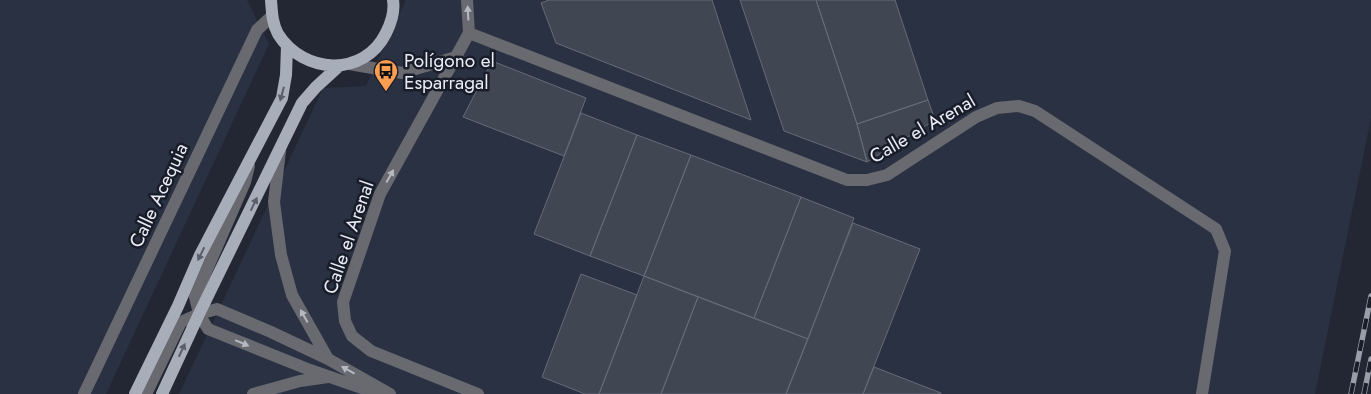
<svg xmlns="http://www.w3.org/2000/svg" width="1371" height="394" viewBox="0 0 1371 394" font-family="Jost,sans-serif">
<rect width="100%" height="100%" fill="#222733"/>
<path fill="#2a3142" d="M0 0H247L269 44 106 394H0Z
M406 0H1371V118L1315 394H179L323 88 366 86Z"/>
<path fill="#414653" stroke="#656b79" d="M549 0H712L751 120 556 43 541 3Z
M740 0H816L857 124 867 162 784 131Z
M816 0H895L928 100 857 124Z
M492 61 586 98 564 156 463 117Z
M928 100 935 120 867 162 857 124Z
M581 113 637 135 590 256 534 234Z
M637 135 691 155 644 276 590 256Z
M691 155 801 197 754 318 644 276Z
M801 197 854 218 808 339 754 318Z
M853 223 920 249 863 394H786Z
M581 274 637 295 599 394H585L542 377Z
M644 276 698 297 661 394H599Z
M698 297 808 339 786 394H661Z
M874 367 941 393V394H863Z"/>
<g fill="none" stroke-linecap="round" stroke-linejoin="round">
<path stroke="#686a70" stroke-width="12" d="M467 0 469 33 380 194 343 302 345 321 352 336 371 351 478 394
M469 33 847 180H867L887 175 976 117 997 108 1019 106 1035 111 1216 229 1225 251 1202 394
M349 64 402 73 456 57
M280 151 274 202 281 255 292 295 328 359
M249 166 245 182 195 297 199 314 208 329 310 370 379 394
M84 394 257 30 272 16
M146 394 181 322 199 314 217 309 271 332 328 359 390 394
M253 394 300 381 328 377"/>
<path stroke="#a8adba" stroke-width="12" d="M271 0C272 12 272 23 278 34 303 74 364 78 386 33 391 23 395 12 393 0
M135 394 178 306 200 255 282 98 286 75 287 46
M162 394 199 314 302 103 316 87 339 66"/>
<g stroke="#9a9ea8" stroke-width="5.5">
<path id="rail" d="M1351 394 1371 296
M1364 394 1371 359"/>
</g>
<use href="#rail" stroke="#191d29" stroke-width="4" stroke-dasharray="11" stroke-linecap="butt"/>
</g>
<defs><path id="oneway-solid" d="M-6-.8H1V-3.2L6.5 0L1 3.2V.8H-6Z" transform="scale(1.25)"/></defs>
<g fill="#b6b9c0">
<use href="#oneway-solid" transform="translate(468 13) rotate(-93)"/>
<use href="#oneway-solid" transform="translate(390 176) rotate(-61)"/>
<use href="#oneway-solid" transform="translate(304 316) rotate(-119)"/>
<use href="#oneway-solid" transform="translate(242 343) rotate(23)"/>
<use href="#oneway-solid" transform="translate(348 370) rotate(-151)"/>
</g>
<g fill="#595e6a">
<use href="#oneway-solid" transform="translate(282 94) rotate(105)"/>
<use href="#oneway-solid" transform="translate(254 204) rotate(-64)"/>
<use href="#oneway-solid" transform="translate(201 254) rotate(116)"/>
<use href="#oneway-solid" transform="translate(182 350) rotate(-65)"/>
</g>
<defs>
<g id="bus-pin" transform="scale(1.25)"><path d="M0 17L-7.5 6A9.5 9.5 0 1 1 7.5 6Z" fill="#fb9e51" stroke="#191d29"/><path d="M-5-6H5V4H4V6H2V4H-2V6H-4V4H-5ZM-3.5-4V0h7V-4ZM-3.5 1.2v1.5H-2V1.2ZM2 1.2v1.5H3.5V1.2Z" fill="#111"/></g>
</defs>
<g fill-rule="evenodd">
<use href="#bus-pin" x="386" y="71"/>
</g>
<g text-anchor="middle" stroke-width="5" stroke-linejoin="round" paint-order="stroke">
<g font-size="19" fill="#eaedf6" stroke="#191d29" text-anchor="start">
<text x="404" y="67">Polígono el<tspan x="404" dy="22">Esparragal</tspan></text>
</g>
<g font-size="19" fill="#eaedf6" stroke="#191d29">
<text transform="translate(922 128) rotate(-30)" y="7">Calle el Arenal</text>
<text transform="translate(158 195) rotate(-65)" y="7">Calle Acequia</text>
<text transform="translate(348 237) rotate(-71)" y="7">Calle el Arenal</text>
</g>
</g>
</svg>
